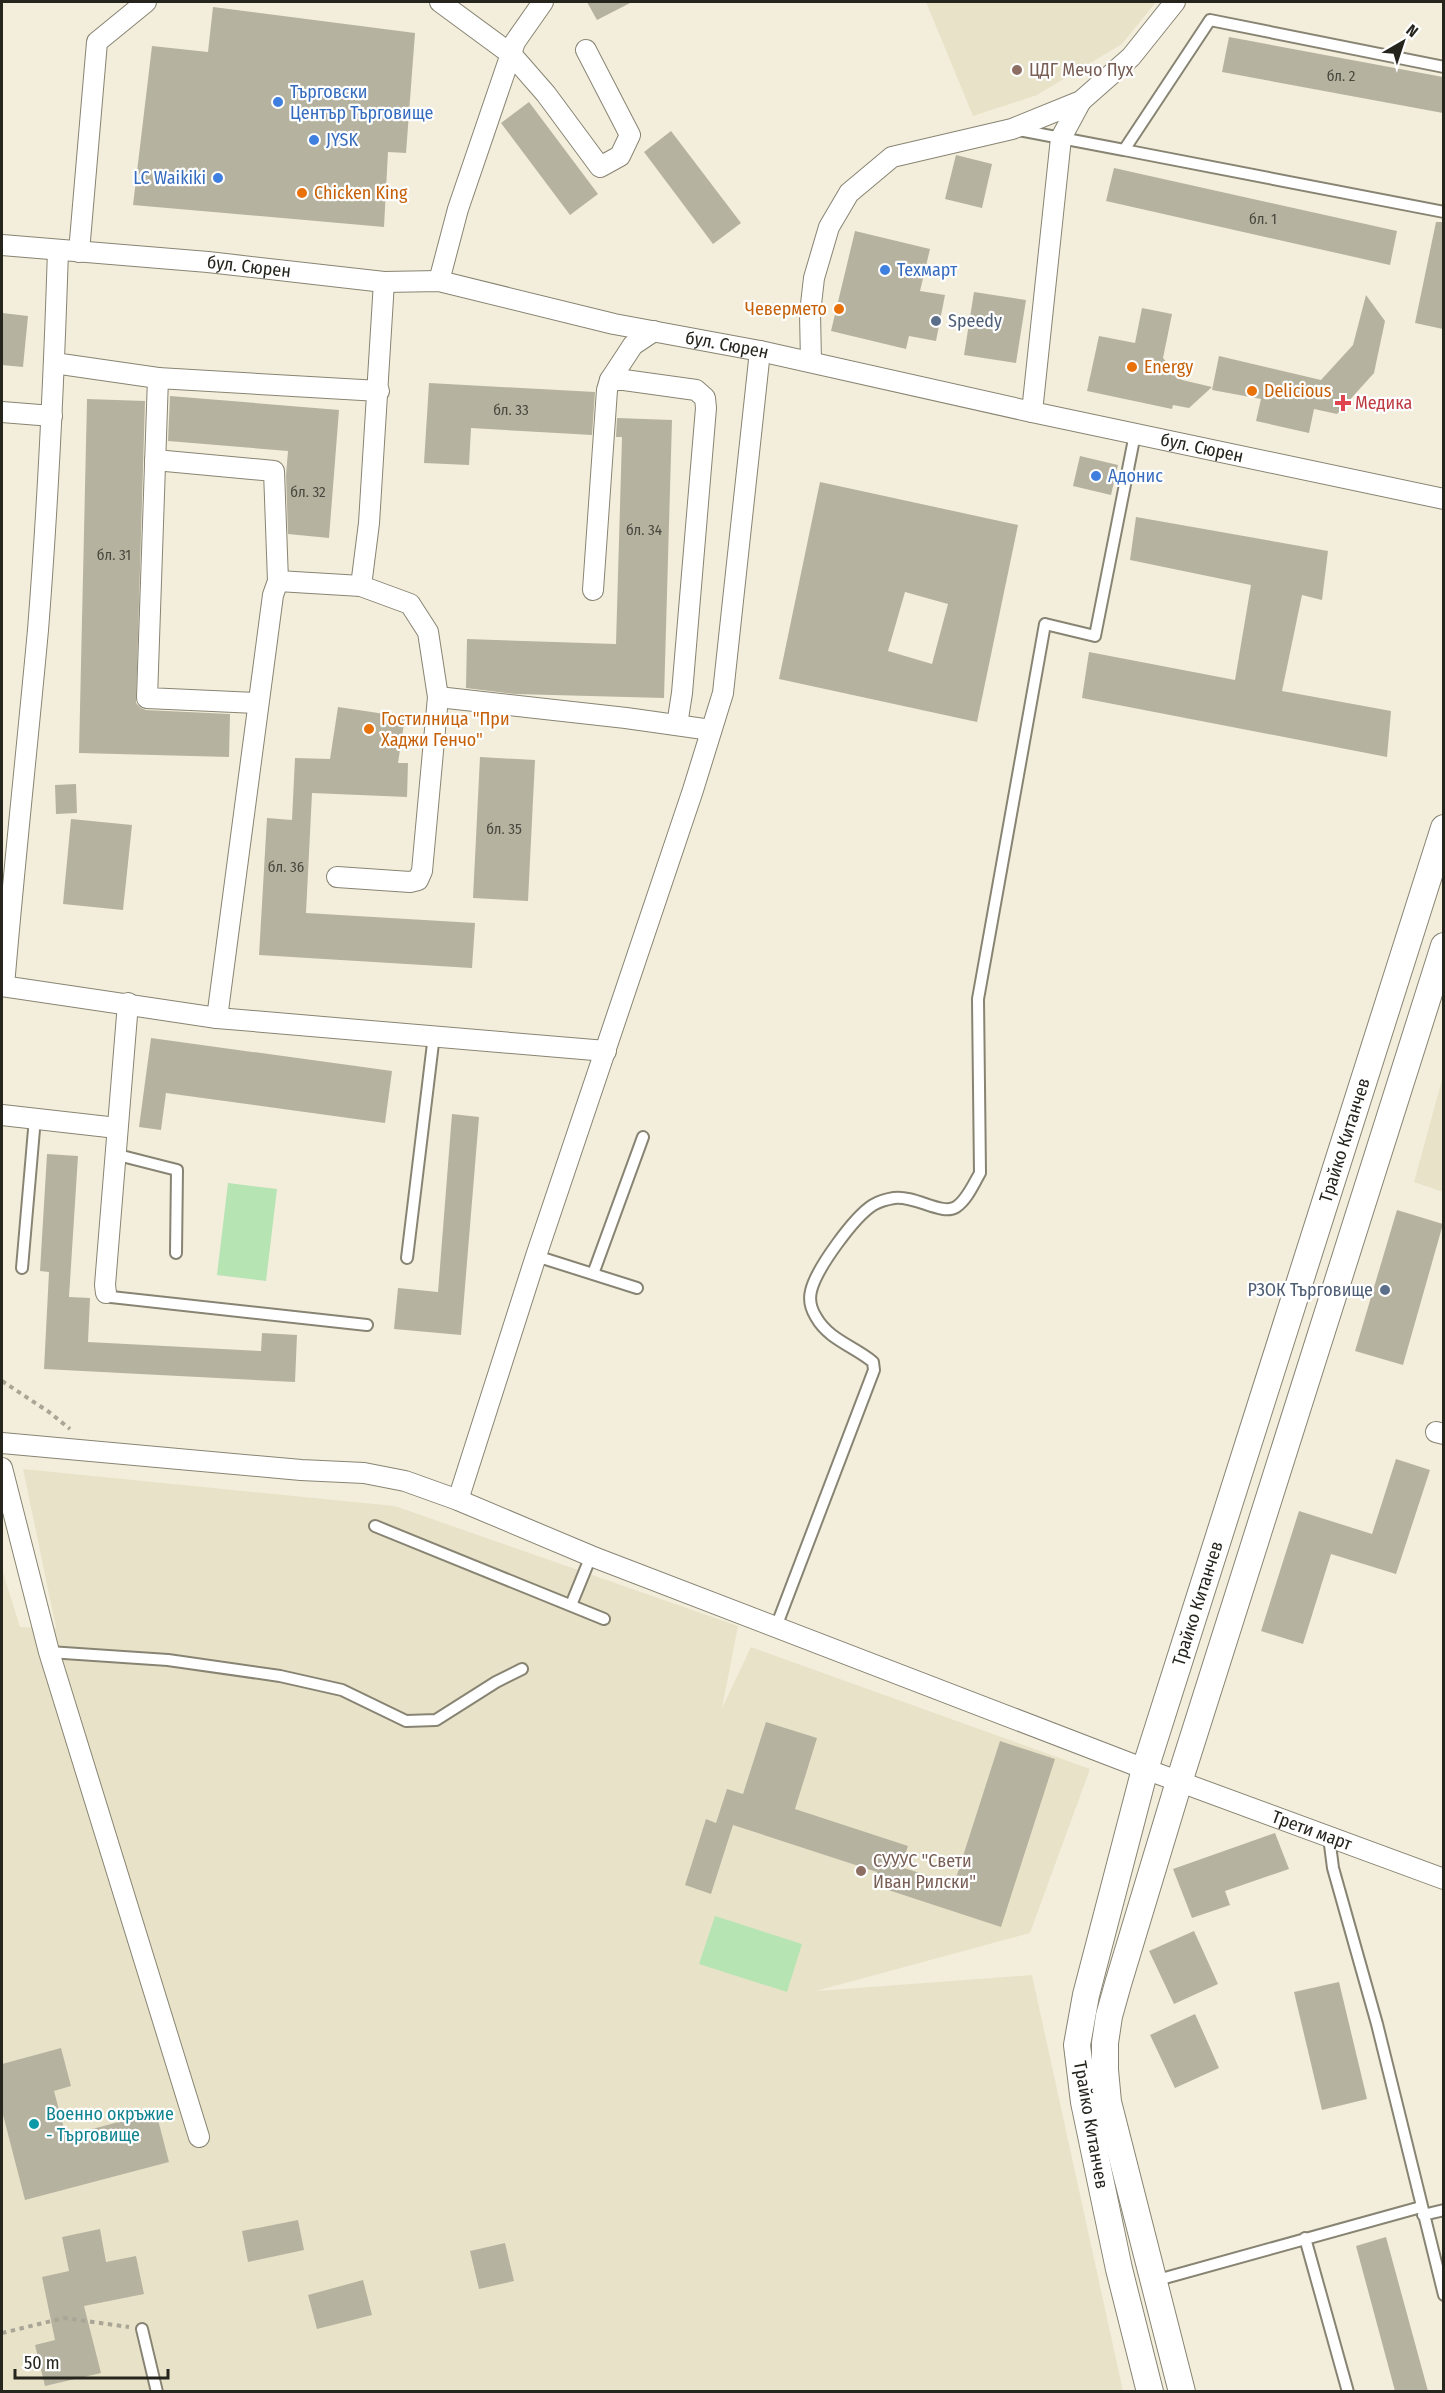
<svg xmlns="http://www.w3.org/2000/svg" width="1445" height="2393" viewBox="0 0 1445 2393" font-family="'Fira Sans Condensed',sans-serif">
<rect width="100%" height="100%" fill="#f2eedb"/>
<path fill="#e8e3c8" d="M926 2H1156L1122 44 1037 95 973 116Z
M1443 1076V1192L1414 1182Z
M23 1469 395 1506 738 1626 722 1708 751 1647 1090 1769 1030 1933 816 1991 1032 1975 1123 2391H2V1569L20 1627 56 1628Z"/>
<path fill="#b6e4b3" d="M228 1183 277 1189 266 1281 217 1275Z
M715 1916 802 1944 787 1992 699 1964Z"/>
<path fill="#b6b2a0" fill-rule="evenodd" d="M587 2H632L597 20Z
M213 7 415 33 406 153 388 152 384 227 133 205 152 46 208 52Z
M1229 37 1443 77V113L1222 72Z
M529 102 598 194 570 215 501 123Z
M671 131 741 223 713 244 644 152Z
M956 155 992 164 982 208 945 199Z
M1114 168 1397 231 1390 265 1106 201Z
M1436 222H1443V329L1415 323Z
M855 231 930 249 920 291 945 295 936 341 909 336 906 349 831 331Z
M974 292 1026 300 1016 363 964 355Z
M1366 295 1385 321 1374 373 1337 414 1314 409 1309 433 1256 421 1261 399 1212 390 1219 356 1321 380 1353 345Z
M1142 308 1172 314 1163 358 1182 380 1212 387 1189 408 1173 405 1172 409 1087 391 1099 336 1135 343Z
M2 313 28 316 23 367 2 365Z
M429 383 595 392 592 435 471 428 469 465 424 463Z
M170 396 339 410 329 538 288 534 286 475 288 451 168 441Z
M87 399 145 401 136 703 141 708 146 710 230 714 229 757 79 753Z
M617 418 672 420 664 698 515 694 466 688 467 639 616 644 622 437H616Z
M1080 456 1118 465 1111 495 1073 486Z
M820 482 1018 525 977 722 779 679ZM905 592 948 604 932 664 888 651Z
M1136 517 1328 551 1322 600 1302 595 1282 691 1391 711 1387 757 1082 698 1089 652 1235 680 1251 585 1130 560Z
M338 707 405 717 398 763H408L407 797 312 793 306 913 475 923 472 968 259 955 267 818 292 820 295 758 330 759Z
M480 757 535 760 528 901 473 898Z
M76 784 77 813 56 814 55 785Z
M71 819 132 825 123 910 63 904Z
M151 1038 392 1071 385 1123 166 1093 161 1130 139 1127Z
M452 1114 479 1117 461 1335 394 1329 398 1288 438 1292Z
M47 1154 78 1156 69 1297 90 1298 88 1342 261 1351 262 1333 297 1335 295 1382 44 1369 49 1272 40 1271Z
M1397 1210 1443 1224 1403 1365 1355 1351Z
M1396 1459 1430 1470 1396 1574 1331 1554 1303 1644 1261 1631 1299 1511 1372 1534Z
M766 1722 817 1738 795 1809 908 1846 901 1867 954 1884 1000 1741 1055 1759 1001 1927 873 1885 877 1872 733 1825 711 1894 685 1885 706 1819 716 1823 727 1789 743 1794Z
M1275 1833 1289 1869 1225 1891 1230 1905 1192 1918 1173 1869Z
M1194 1931 1218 1984 1174 2004 1149 1951Z
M1339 1982 1367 2099 1322 2110 1294 1992Z
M1195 2014 1219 2068 1175 2088 1150 2035Z
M61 2048 71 2086 54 2091 66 2136 156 2112 169 2162 25 2200 2 2111V2064Z
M298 2220 304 2250 248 2262 242 2231Z
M100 2229 106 2262 136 2256 144 2294 84 2306 101 2373 45 2386 35 2345 55 2340 42 2277 69 2271 62 2237Z
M1386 2237 1428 2391H1395L1356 2246Z
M505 2243 514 2281 479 2289 470 2251Z
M363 2280 372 2315 317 2329 308 2295Z"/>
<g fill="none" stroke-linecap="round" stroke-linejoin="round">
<g stroke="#888473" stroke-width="14">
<path id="service" d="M1444 67 1210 20 1124 150 1444 212
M1019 130 1124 150
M114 1154 177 1170 176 1253
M536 1256 637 1288
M407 1258 434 1035
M22 1268 35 1118
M593 1274 643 1137
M106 1293 111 1297 367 1325
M375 1526 604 1619
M571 1605 591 1556
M776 1627 874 1370 873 1362C854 1346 829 1340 816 1317 811 1309 809 1299 811 1291 816 1269 854 1217 873 1205 878 1202 888 1199 894 1198 915 1195 942 1216 956 1207 967 1200 974 1183 980 1173L978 999 1045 624 1095 636 1135 434
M49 1652 168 1660 280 1676 342 1690 406 1721 436 1720 496 1682 522 1669
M1329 1837 1333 1868 1377 2024 1444 2295
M1423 2215 1444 2210
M1305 2238 1348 2392
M1154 2281 1421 2207
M142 2329 157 2392"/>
</g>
<g stroke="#888473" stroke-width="22">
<g id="minor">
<path d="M440 2 512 55 546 94 600 167 620 156 630 135 586 50"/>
<path id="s1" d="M2 245 208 262 384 282 439 281 614 324 760 351 1032 412 1444 499"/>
<path d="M79 252 97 42 146 2"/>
<path d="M439 281 458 209 515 42 543 2"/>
<path d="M811 362 810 313 814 278 829 227 849 193 892 157 1012 129 1081 101 1131 57 1175 2"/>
<path d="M54 363 158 378"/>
<path d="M610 380H624L696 390 705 398 706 408 682 693 677 725"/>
<path d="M2 412 52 416"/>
<path d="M1032 412 1061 138 1081 101"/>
<path d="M155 460 274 471 278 581 273 595 217 1018"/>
<path d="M278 581 361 586 410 604 428 632 438 697 422 871 418 880 410 882 337 877"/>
<path d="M361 586 369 523 384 282"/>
<path d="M593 590 607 390 610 380 633 345 654 331"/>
<path d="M438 697 626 718 711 730"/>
<path d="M258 703 147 698 158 378 379 391"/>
<path d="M2 986 217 1018 606 1051"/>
<path d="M4 986C14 867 27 749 38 630 48 503 54 376 58 250"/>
<path d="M2 1115 117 1128"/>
<path d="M106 1293 105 1285 128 1003"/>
<path d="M1436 1432 1444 1434"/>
<path id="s2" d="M2 1443 301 1470 364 1473 405 1481 458 1500 591 1556 1145 1769 1444 1879"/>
<path d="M2 1468 49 1652 199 2137"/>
<path d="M458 1500 536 1256 693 790 723 693 760 351"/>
</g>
</g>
<g stroke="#888473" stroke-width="28">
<g id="tertiary">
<path id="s3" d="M1150 2392 1119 2269 1084 2102 1077 2045 1086 1995 1145 1769 1444 828"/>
<path d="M1182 2392 1108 2102 1105 2070V2043L1109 2016 1118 1984 1179 1782 1444 946"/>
</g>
</g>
<path stroke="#a9a697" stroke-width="4" stroke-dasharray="4.5 4.5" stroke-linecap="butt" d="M2 1381 49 1412 70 1429
M2 2333 64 2318 129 2327"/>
<use href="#service" stroke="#fff" stroke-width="10"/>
<use href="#minor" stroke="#fff" stroke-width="20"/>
<use href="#tertiary" stroke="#fff" stroke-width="26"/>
</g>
<g fill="#8d6e63" stroke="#fff" stroke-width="2">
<circle cx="1017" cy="70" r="6"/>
<circle cx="861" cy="1871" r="6"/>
</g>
<g fill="#3f7fe0" stroke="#fff" stroke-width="2">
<circle cx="278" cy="102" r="6"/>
<circle cx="314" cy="140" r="6"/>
<circle cx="218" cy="178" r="6"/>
<circle cx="885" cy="270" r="6"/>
<circle cx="1096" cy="476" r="6"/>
</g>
<g fill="#e8710a" stroke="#fff" stroke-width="2">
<circle cx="302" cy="193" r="6"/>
<circle cx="839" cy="309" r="6"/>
<circle cx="1132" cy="367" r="6"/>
<circle cx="1252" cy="391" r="6"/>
<circle cx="369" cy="729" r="6"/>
</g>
<g fill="#5c6f8a" stroke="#fff" stroke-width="2">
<circle cx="936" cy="321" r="6"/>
<circle cx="1385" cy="1290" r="6"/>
</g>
<path fill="#e0444e" stroke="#fff" stroke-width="2" d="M1340 394h6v6h6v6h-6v6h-6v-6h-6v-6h6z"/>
<circle fill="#0f9aa8" stroke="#fff" stroke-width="2" cx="34" cy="2124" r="6"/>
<g text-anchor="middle" stroke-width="4.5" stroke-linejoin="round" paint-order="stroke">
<g font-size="15" fill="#49483e">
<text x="1341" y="81">бл. 2</text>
<text x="1263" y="224">бл. 1</text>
<text x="511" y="415">бл. 33</text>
<text x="308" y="497">бл. 32</text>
<text x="644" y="535">бл. 34</text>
<text x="114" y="560">бл. 31</text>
<text x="504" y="834">бл. 35</text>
<text x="286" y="872">бл. 36</text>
</g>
<g font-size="18" fill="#785e54" stroke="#fff" text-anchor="start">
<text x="1029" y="76">ЦДГ Мечо Пух</text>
<text x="873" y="1867">СУУУС "Свети<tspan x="873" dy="21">Иван Рилски"</tspan></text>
</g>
<g font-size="18" fill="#366cbe" stroke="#fff" text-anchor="start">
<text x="290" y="98">Търговски<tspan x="290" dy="21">Център Търговище</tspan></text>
<text x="326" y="146">JYSK</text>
<text x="206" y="184" text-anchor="end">LC Waikiki</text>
<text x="897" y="276">Техмарт</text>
<text x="1108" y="482">Адонис</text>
</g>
<g font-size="18" fill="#c56008" stroke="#fff" text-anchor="start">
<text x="314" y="199">Chicken King</text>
<text x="827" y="315" text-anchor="end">Чевермето</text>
<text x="1144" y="373">Energy</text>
<text x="1264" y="397">Delicious</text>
<text x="381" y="725">Гостилница "При<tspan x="381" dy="21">Хаджи Генчо"</tspan></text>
</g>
<g font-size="18" fill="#25241d" stroke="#fff">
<text dy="6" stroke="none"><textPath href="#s1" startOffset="248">бул. Сюрен</textPath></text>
<text dy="6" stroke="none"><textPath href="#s1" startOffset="734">бул. Сюрен</textPath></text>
<text dy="6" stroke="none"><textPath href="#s1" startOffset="1220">бул. Сюрен</textPath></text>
<text dy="6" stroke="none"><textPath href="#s3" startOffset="1299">Трайко Китанчев</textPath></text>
<text dy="6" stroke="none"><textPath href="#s3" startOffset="813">Трайко Китанчев</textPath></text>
<text dy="6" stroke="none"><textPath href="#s2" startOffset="1377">Трети март</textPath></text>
<text transform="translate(1091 2125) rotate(80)" y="6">Трайко Китанчев</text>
</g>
<g font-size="18" fill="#4e5e75" stroke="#fff" text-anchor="start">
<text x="948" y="327">Speedy</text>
<text x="1373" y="1296" text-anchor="end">РЗОК Търговище</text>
</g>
<g font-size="18" fill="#be3a42" stroke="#fff" text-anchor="start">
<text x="1355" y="409">Медика</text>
</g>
<g font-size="18" fill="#0d838f" stroke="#fff" text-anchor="start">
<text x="46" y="2120">Военно окръжие<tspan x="46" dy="21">- Търговище</tspan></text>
</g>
</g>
<rect width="1445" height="2393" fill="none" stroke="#25241d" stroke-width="6"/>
<g transform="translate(1403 42) rotate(39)" stroke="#ffffff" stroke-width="4.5" paint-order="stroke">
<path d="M0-4.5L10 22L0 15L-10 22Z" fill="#25241d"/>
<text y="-9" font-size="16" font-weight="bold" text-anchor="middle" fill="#25241d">N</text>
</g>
<path d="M15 2369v9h153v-9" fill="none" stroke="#25241d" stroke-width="3"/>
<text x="24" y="2369" font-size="18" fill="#25241d" stroke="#ffffff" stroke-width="4.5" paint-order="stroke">50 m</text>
</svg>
